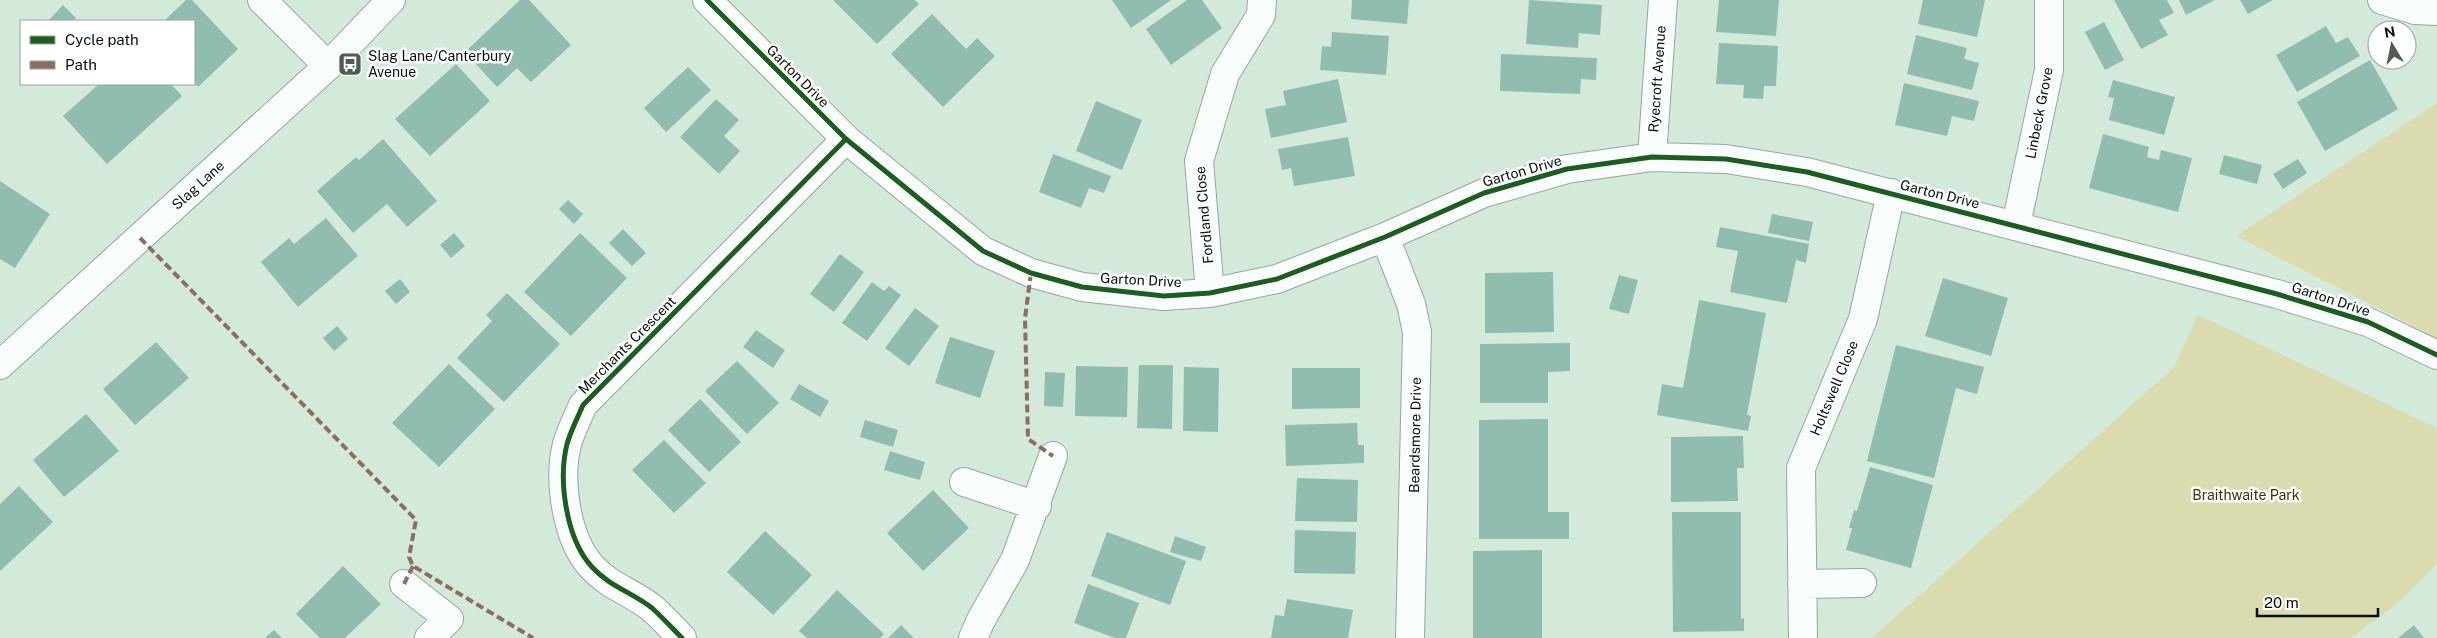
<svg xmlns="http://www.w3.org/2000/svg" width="2437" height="638" viewBox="0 0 2437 638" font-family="'Public Sans',sans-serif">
<rect width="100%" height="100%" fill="#d3eadb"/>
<path fill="#dadbae" d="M2437 103V338L2236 236Z
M2198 315 2437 428V564L2399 602 2351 638H1872L2174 367Z"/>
<path fill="#90bdb0" d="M186 0H192L238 49 198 87 194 82V21H164Z
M520 0H529L571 45 531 82 517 68 497 87 465 52Z
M833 0H915L919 4 877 44Z
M1112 0H1171L1131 28Z
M1187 0H1202L1222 28 1171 65 1146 29Z
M1352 0H1409L1407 24 1351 19Z
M1529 0 1602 5 1600 35 1579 33 1578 48 1526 44Z
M1719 0H1779L1776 36 1716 32Z
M1923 0H1985L1977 37 1918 24Z
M2114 0H2167L2174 13 2159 20 2168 35 2141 49Z
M2179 0H2215L2186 15Z
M2240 0H2273L2248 14Z
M63 5 76 18 73 21H48Z
M932 14 966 49 977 38 995 56 943 107 891 54Z
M2104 22 2124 60 2105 70 2085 32Z
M2326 26 2336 43 2348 37 2360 56 2297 92 2276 55Z
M1332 32 1389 36 1386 75 1320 70 1322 46 1331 47Z
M1916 35 1967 48 1964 59 1979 63 1972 90 1907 74Z
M1719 43 1778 46 1776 86H1764L1763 99 1743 98 1744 85 1716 84Z
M1501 54 1597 58 1596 80 1581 79 1580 94 1500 91Z
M2370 60 2398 109 2325 151 2297 102Z
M456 64 490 101 430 156 395 119Z
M688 67 711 90 666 132 644 108Z
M1338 79 1347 122 1271 138 1265 109 1286 105 1283 91Z
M2113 80 2175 97 2164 135 2109 120 2114 98 2108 97Z
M1904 83 1979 101 1974 121 1952 116 1947 136 1895 125Z
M99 84H171L182 96 107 164 63 116Z
M716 99 739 120 724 136 740 151 719 174 680 137Z
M1096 101 1142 120 1122 170 1076 151Z
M2103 134 2149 147 2147 157 2159 160 2161 150 2192 158 2178 212 2089 188Z
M1348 137 1355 176 1294 186 1291 168 1282 170 1278 149Z
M383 139 437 201 407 227 387 204 353 233 317 191 356 157 359 160Z
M1053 154 1111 176 1104 193 1089 188 1081 208 1039 192Z
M2224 155 2262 165 2257 184 2219 174Z
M2298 159 2307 173 2283 189 2273 174Z
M0 181 50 214 15 268 0 259Z
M568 200 583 214 574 224 559 209Z
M1772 214 1813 222 1809 241 1768 233Z
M326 218 358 256 298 307 261 262 289 238 294 244Z
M1720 227 1809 244 1806 263 1796 260 1787 303 1730 292 1738 251 1716 247Z
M623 229 646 253 632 266 609 243Z
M454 233 465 246 451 258 440 245Z
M580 233 627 278 571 336 524 292Z
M840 254 864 272 834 312 810 294Z
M1553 272 1554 332 1485 333V273Z
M1619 275 1638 280 1629 314 1609 309Z
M1943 278 2008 298 1991 356 1925 336Z
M400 279 410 292 396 304 385 291Z
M872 282 884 291 889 286 901 295 867 341 842 323Z
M507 293 560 344 504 402 457 358 492 321 486 315Z
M1699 300 1766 313 1747 415 1751 416 1748 431 1657 415 1662 384 1683 388Z
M915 308 939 326 909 366 885 348Z
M337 326 348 339 334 351 323 338Z
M756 330 785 350 773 368 743 347Z
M950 337 995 351 980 398 935 383Z
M156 342 189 378 135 425 103 389Z
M1570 343V371L1548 372V403H1480V344Z
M1896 345 1984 367 1977 394 1956 388 1934 478 1867 461Z
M737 361 779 403 747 434 705 391Z
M449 364 495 409 439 467 392 423Z
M1139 365H1173L1172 429 1137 428Z
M1076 366 1128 367 1127 417 1075 416Z
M1184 367 1219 368 1218 432 1183 431Z
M1292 368H1360V408L1292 409Z
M1045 372 1065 373 1063 407 1044 406Z
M799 384 829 401 820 417 790 399Z
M700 399 741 442 709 472 668 430Z
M86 414 119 451 64 497 33 460Z
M1548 419V512H1569V539H1479V420Z
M865 420 898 430 893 447 860 437Z
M1357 423 1358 445H1364V463L1286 466 1285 425Z
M1743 436 1744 468H1737L1738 501 1671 502V437Z
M664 440 706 483 674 513 632 470Z
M890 451 925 462 920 480 884 470Z
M1870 467 1933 485 1911 568 1846 550 1852 528H1849L1854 510 1857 511Z
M1297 478 1358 480 1357 522 1295 521Z
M19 486 53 522 0 571V504Z
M933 490 969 528 923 571 887 533Z
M1672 512H1741V619L1744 618V631L1673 632Z
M1295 530 1356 532 1355 574 1294 573Z
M765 531 812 575 773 615 727 572Z
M1107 532 1186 561 1170 605 1091 576Z
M1175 536 1206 547 1201 561 1170 552Z
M1542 550V638H1473V551Z
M343 566 381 604 345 638H320L296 614Z
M1088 584 1139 603 1126 638H1115L1074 623Z
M837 590 884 634 880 638H807L799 631Z
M1287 599 1353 610 1348 638H1271L1275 615 1284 616Z
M901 625 914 638H888Z
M2414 625 2424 638H2398Z
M274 630 282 638H265Z"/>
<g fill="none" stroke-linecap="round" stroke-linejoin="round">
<g stroke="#95a79c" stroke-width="30">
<path id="minor" d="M262 0 328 66
M707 0 846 139 983 251 1031 273 1082 287 1164 296 1210 293 1277 279 1385 237 1484 193 1567 169 1652 157 1726 159 1807 172 2277 294 2368 322 2437 355
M2382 0 2415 10 2437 11
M1652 157 1663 0
M2016 225 2049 70V0
M1385 237 1411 304 1417 332 1410 638
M1210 293 1199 161 1225 74 1261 15 1262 0
M964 482 1037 506
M404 584 449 619 429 638
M1802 584 1862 583
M682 638C672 628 662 617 652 608 633 593 609 586 592 567 566 539 558 480 567 444 571 430 578 417 583 405L846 139
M973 638 981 620 1015 560 1053 456
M1803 638 1801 468 1863 319 1891 193"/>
</g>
<g stroke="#95a79c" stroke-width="30">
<path id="tertiary" d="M0 365 328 66 391 0"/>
</g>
<use href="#minor" stroke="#f8fcfa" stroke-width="28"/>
<use href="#tertiary" stroke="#f8fcfa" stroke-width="28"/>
<path stroke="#8d6e63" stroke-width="4" stroke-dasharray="8 4" stroke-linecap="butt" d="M140 238 416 520 409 557 413 566 533 638
M1031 273 1025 318 1028 439 1053 456
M404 584 413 566"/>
<g stroke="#fff" stroke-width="8">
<path id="cycleway" d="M707 0 846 139 983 251 1031 273 1082 287 1164 296 1210 293 1277 279 1385 237 1484 193 1567 169 1652 157 1726 159 1807 172 2277 294 2368 322 2437 355
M682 638C672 628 662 617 652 608 633 593 609 586 592 567 566 539 558 480 567 444 571 430 578 417 583 405L846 139"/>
</g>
<use href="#cycleway" stroke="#1b5e20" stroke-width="5"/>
</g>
<defs>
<g id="bus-square" transform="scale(1.25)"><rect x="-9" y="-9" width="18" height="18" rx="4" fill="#4c5d52" stroke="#fff"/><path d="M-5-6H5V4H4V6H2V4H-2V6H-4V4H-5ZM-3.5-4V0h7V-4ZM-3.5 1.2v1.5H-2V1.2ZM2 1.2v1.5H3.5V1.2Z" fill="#fff"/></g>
</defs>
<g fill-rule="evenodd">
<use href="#bus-square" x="350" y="64"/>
</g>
<g text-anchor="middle" stroke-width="5" stroke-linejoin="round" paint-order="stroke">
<g font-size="14" fill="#031108" stroke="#fff" text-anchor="start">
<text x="368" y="61">Slag Lane/Canterbury<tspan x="368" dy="16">Avenue</tspan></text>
</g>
<g font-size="14" fill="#031108" stroke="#fff">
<text transform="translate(798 76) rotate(45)" y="5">Garton Drive</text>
<text transform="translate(1657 79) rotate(-86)" y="5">Ryecroft Avenue</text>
<text transform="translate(2039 113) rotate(-79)" y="5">Linbeck Grove</text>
<text transform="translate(1522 171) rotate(-16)" y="5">Garton Drive</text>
<text transform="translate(198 185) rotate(-42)" y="5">Slag Lane</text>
<text transform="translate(1940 194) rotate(14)" y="5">Garton Drive</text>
<text transform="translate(1204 215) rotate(-95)" y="5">Fordland Close</text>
<text transform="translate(1141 280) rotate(3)" y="5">Garton Drive</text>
<text transform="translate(2331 299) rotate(18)" y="5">Garton Drive</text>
<text transform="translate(627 345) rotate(-45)" y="5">Merchants Crescent</text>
<text transform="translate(1834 388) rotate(-67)" y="5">Holtswell Close</text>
<text transform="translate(1415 435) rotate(-89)" y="5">Beardsmore Drive</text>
</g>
<g font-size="14" fill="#3d3200" stroke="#fff">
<text x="2246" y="500">Braithwaite Park</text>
</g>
</g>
<rect x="20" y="20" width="175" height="65" fill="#ffffff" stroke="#9aa09c"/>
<rect x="30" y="36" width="25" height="8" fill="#1b5e20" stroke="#9aa09c"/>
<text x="65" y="45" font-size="15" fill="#031108">Cycle path</text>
<rect x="30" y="61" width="25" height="8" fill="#8d6e63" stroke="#9aa09c"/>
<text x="65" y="70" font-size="15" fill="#031108">Path</text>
<g transform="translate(2392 45) rotate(350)"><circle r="24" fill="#ffffff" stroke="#9aa09c"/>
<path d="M0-4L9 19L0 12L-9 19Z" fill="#4c5d52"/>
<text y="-8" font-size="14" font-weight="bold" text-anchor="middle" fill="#031108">N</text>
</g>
<path d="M2257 608v8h121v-8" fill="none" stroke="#031108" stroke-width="2.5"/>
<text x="2264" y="608" font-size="15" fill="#031108" stroke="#ffffff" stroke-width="4" paint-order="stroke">20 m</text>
</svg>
